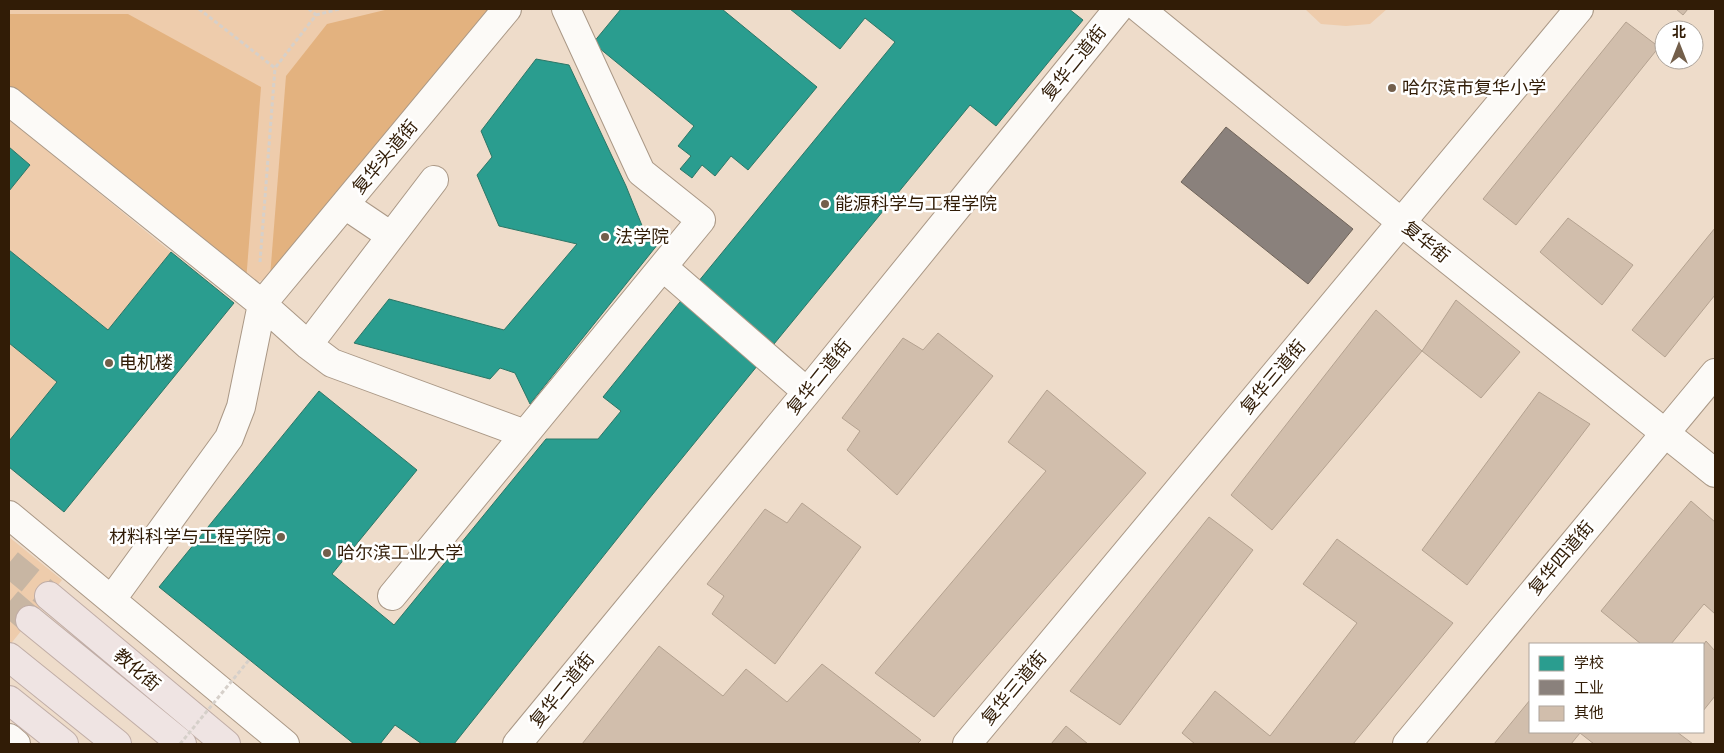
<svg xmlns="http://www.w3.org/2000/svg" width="1724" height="753" viewBox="0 0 1724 753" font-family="Raleway,'Noto Sans SC',sans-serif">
<rect width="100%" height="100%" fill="#eedcca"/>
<path fill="#eeccac" d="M9 9H494L270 277 258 282H246L9 95Z
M1305 9H1387L1370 24 1346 26 1321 24Z
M9 119 171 252 108 330 9 250V191L30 165 9 147Z
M9 343 57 382 9 441Z
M9 537 62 580 9 646Z"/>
<path fill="#e3b27f" d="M389 9H494L270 277 286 76 327 24Z
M9 14H128L261 87 246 282 9 95Z"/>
<path fill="#2a9d8f" stroke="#2c7666" d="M621 9H722L817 87 748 170 731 156 715 176 702 165 692 178 680 169 691 156 678 146 694 126 593 43Z
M790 9H1069L1083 20 996 126 970 105 774 344 698 282 895 42 865 18 840 49Z
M536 59 569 65 626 186 643 228 670 229 530 404 515 373 500 368 490 379 354 343 389 299 504 330 577 244 499 226 477 175 492 157 481 131Z
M9 147 30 165 9 191Z
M9 250 108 330 171 252 234 303 64 512 9 467V441L57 382 9 343Z
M684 297 762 360 648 500 454 744H422L395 725 380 744H354L159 587 319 391 417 470 332 574 394 625 546 439H598L621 411 603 397Z"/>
<path fill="#8a817c" stroke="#6f6359" d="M1226 127 1353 229 1308 284 1181 182Z"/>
<path fill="#d1beac" stroke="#b4a290" d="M1676 9H1688L1683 15Z
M1626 22 1659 47 1516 225 1483 199Z
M1568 218 1633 265 1602 305 1540 252Z
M1715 228V295L1665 357 1632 330Z
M1456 300 1520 352 1481 398 1422 351Z
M1376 310 1422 351 1272 530 1231 495Z
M938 333 993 376 897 495 847 450 860 431 842 418 903 338 923 350Z
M1047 390 1146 473 934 717 875 673 1046 471 1008 442Z
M1539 392 1590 424 1467 585 1422 550Z
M1691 501 1715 522V614L1704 604 1671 644H1641L1601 611Z
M802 503 861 547 775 664 712 614 724 596 707 584 765 509 787 523Z
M1209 517 1253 550 1120 725 1070 691Z
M1337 539 1453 623 1353 744H1195L1182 733 1215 691 1270 736 1357 623 1303 584Z
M1706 641 1715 651V696L1703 711V646Z
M659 646 723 696 746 669 787 702 822 664 921 740 917 744H582Z
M1530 700V732H1677L1693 744H1594L1580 733 1571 744H1494Z
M1066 726 1088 744H1051Z"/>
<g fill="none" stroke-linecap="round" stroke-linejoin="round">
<path stroke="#c8b6a3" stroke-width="28" stroke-dasharray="28 14" stroke-linecap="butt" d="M9 563 49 596
M9 602 30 620"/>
<g stroke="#aa9886" stroke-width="30">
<path id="minor" d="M1140 9 1401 222 1715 473
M9 101 262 304 308 345 332 363 525 434
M345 205 391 236
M663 267 807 392
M262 304 507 9
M308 345 434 180
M9 515 285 744
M392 596 701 220 641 172 566 9
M112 599 229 438 241 407 262 304
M9 738 16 744
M517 744 807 392 1118 9
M967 744 1579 9
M1407 744 1715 373"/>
</g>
<g stroke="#c0ada6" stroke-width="30">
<path id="highway" d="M49 596 226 744
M30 620 182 744
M9 657 117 744
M9 700 64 744"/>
</g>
<path stroke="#d6d0ca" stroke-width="3" stroke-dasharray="4 2.5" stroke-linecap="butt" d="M199 9 275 68 316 15 309 9
M316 15 339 9
M260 262 275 68"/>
<use href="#minor" stroke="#fcfaf7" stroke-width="28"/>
<use href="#highway" stroke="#efe4e3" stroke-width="28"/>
<path stroke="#d6d0ca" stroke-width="3" stroke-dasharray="4 2.5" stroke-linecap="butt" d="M180 744 249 660"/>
</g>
<g fill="#735f4b" stroke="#fff" stroke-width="2">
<circle cx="1392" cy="88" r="5"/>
<circle cx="825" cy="204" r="5"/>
<circle cx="605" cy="237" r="5"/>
<circle cx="109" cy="363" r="5"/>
<circle cx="281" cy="537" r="5"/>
<circle cx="327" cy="553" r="5"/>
</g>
<g text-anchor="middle" stroke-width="5" stroke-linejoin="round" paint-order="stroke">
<g font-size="18" fill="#311c06" stroke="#fff">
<text transform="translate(1074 63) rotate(-51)" y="6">复华二道街</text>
<text transform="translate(385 157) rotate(-50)" y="6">复华头道街</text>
<text transform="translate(1426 242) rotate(39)" y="6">复华街</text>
<text transform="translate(819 377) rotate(-51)" y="6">复华二道街</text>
<text transform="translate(1273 377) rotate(-50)" y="6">复华三道街</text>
<text transform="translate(1561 558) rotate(-50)" y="6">复华四道街</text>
<text transform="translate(137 670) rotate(40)" y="6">教化街</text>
<text transform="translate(1014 688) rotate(-50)" y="6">复华三道街</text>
<text transform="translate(562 690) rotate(-51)" y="6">复华二道街</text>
</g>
<g font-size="18" fill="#311c06" stroke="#fff" text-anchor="start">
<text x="1402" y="94">哈尔滨市复华小学</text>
<text x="835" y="210">能源科学与工程学院</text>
<text x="615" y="243">法学院</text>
<text x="119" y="369">电机楼</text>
<text x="271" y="543" text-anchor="end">材料科学与工程学院</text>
<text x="337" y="559">哈尔滨工业大学</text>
</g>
</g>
<rect width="1724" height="753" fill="none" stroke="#311c06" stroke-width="20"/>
<rect x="1529" y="643" width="175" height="90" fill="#ffffff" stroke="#ada49b"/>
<rect x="1539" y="656" width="25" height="15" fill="#2a9d8f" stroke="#ada49b"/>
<text x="1574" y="668" font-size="15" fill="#311c06">学校</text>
<rect x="1539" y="680" width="25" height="15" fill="#8a817c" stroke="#ada49b"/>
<text x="1574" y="693" font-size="15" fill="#311c06">工业</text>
<rect x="1539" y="706" width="25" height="15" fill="#d1beac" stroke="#ada49b"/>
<text x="1574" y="718" font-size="15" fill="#311c06">其他</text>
<g transform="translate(1679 45)"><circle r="24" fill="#ffffff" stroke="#ada49b"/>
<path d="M0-4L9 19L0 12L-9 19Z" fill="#735f4b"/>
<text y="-8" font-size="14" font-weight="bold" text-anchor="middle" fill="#311c06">北</text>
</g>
</svg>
